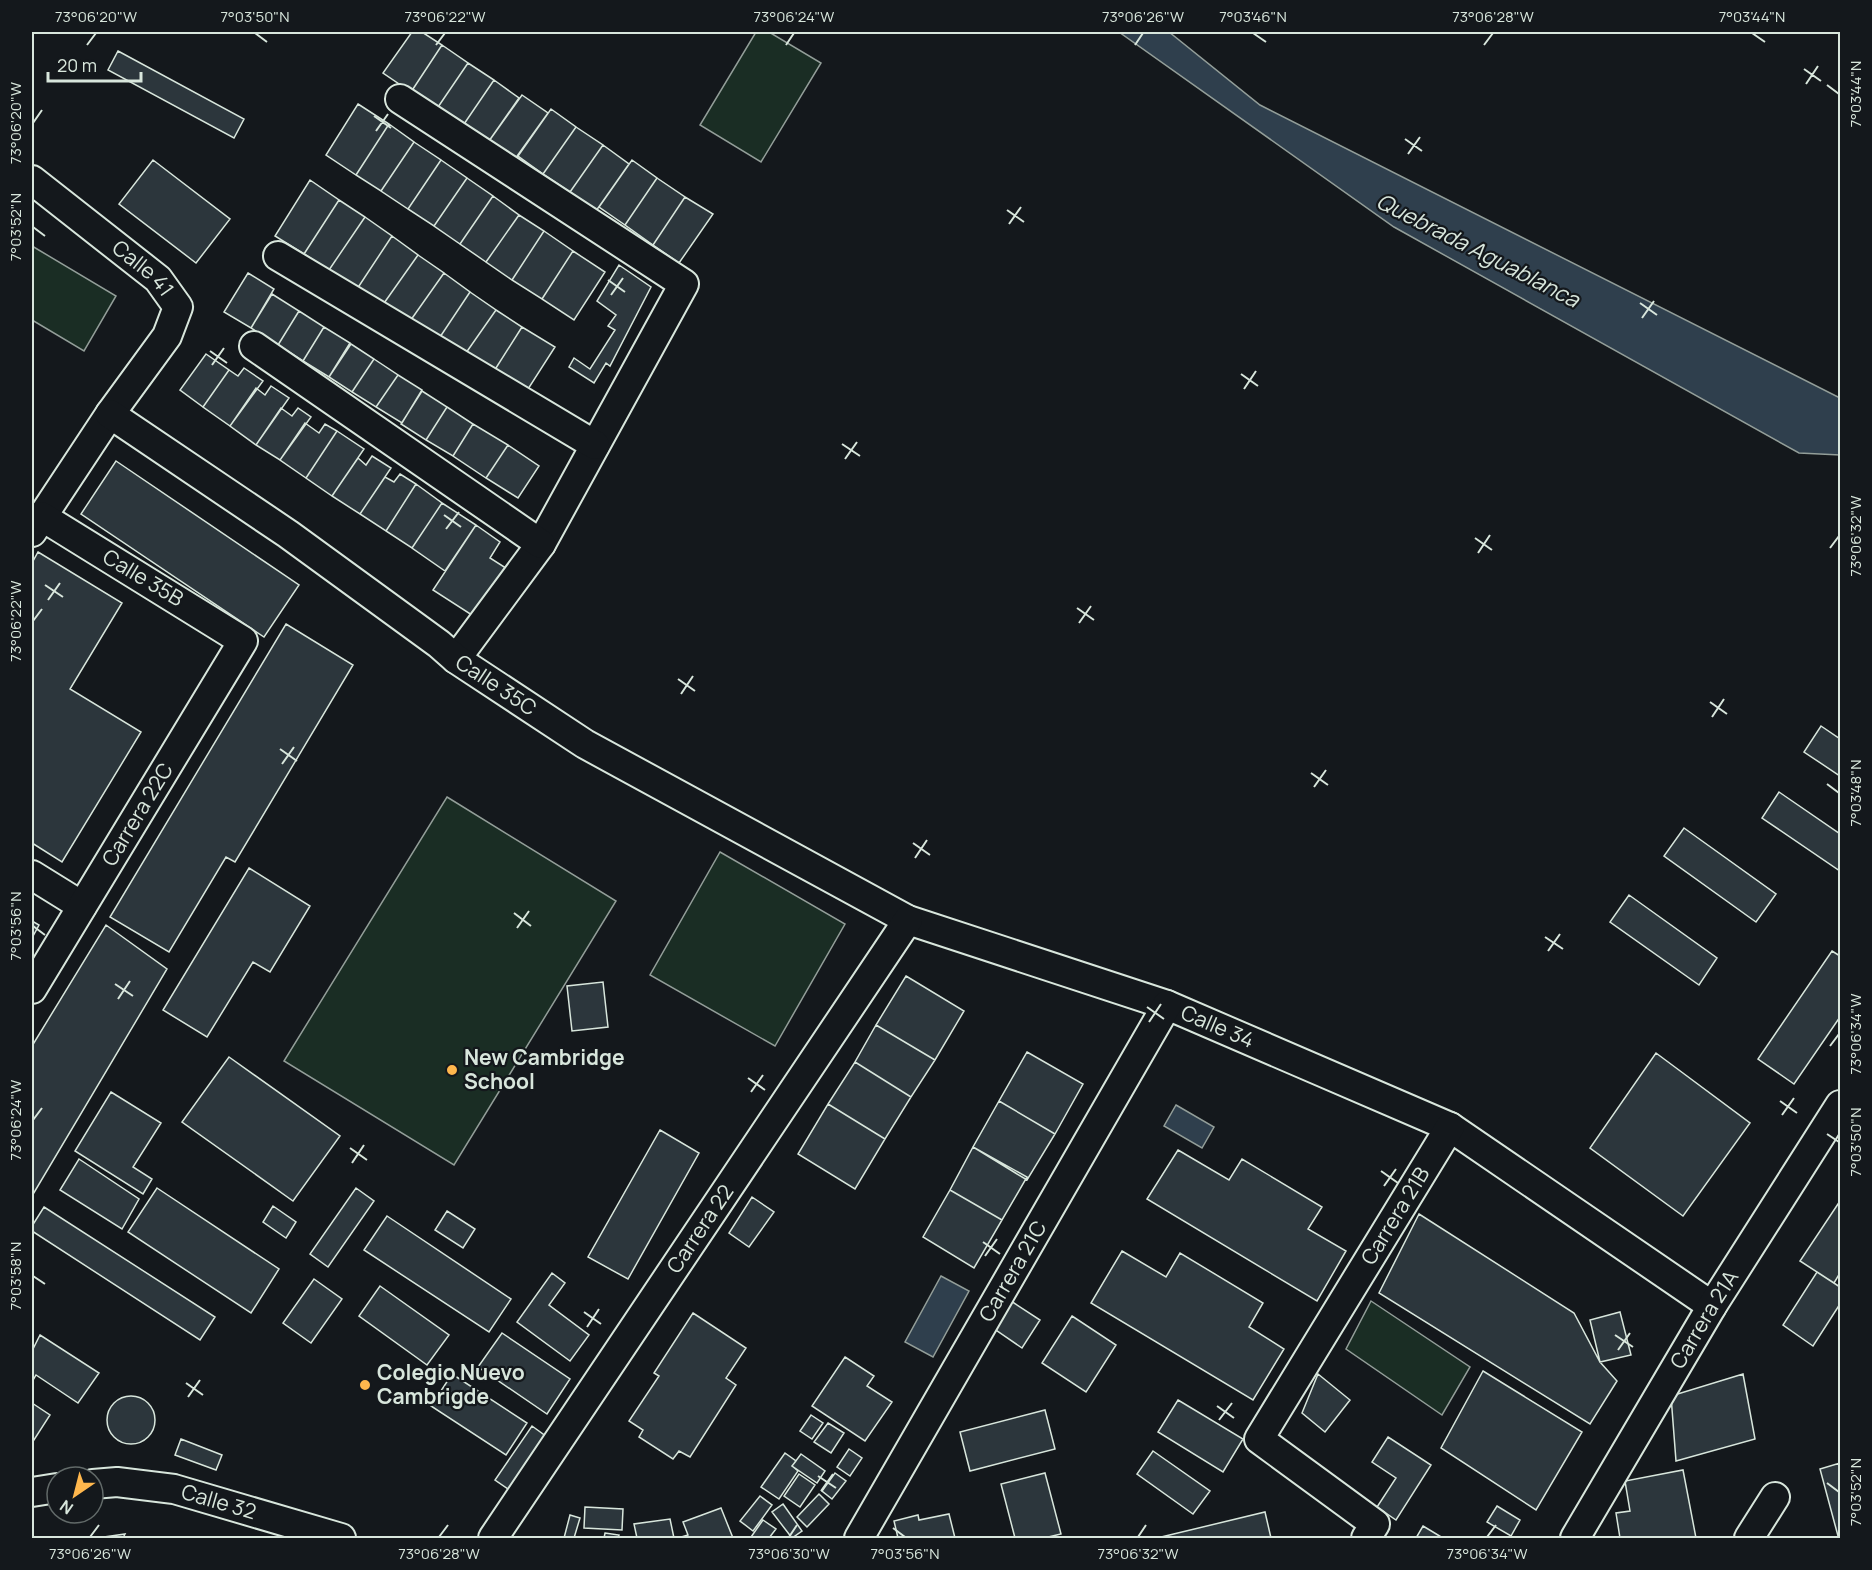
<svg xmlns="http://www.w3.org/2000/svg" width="1872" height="1570" viewBox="0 0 1872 1570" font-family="Manrope,sans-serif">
<rect width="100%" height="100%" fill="#14181c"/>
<path fill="#1a2d24" stroke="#939e99" stroke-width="1.5" d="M756 32H769L821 63 761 162 700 125Z
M32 246 116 296 84 351 32 320Z
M447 797 616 901 454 1165 284 1061Z
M720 852 845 924 775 1046 650 975Z
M1371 1301 1470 1367 1442 1415 1346 1349Z"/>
<path fill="#2f3f4d" stroke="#939e99" stroke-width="1.5" d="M1119 32H1169L1260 105 1840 398V455L1799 453 1394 227Z
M1176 1105 1214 1127 1202 1148 1164 1126Z
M941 1276 969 1291 933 1357 905 1342Z"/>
<path fill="#2c363c" stroke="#d8e6dc" stroke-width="1.5" d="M412 32H422L442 45 411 92 383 73Z
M442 45 468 63 436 110 411 92Z
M118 51 244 119 234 138 108 70Z
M468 63 494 80 462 127 436 110Z
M494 80 519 98 489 141 464 124Z
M522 95 548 113 515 159 489 141Z
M358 104 389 124 356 175 326 155Z
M551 109 576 127 543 174 518 156Z
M389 124 414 142 381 191 356 175Z
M576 127 603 145 570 192 543 174Z
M414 142 441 160 408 209 381 191Z
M603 145 629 164 596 211 570 192Z
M153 160 230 219 196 263 119 204Z
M441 160 467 178 434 226 408 209Z
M632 160 657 178 625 225 599 207Z
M467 178 493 196 460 244 434 226Z
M657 178 685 197 653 245 625 225Z
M310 180 339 200 304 254 275 236Z
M493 196 519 215 486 262 460 244Z
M685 197 713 214 679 263 653 245Z
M339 200 365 217 329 270 304 254Z
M519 215 544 231 512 280 486 262Z
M365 217 392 236 357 289 329 270Z
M544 231 573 251 542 299 512 280Z
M392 236 418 255 382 306 357 289Z
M573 251 605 272 574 320 542 299Z
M418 255 444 273 408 324 382 306Z
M619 265 651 287 610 366 606 363 594 383 569 367 574 358 590 369 615 330 608 326 616 315 597 301Z
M248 273 274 289 251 328 224 312Z
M444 273 470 292 436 343 408 324Z
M470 292 496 310 461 360 436 343Z
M272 294 299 311 278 345 251 328Z
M496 310 522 327 489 379 461 360Z
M299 311 324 327 303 361 278 345Z
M324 327 350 343 329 377 303 361Z
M522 327 555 347 521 400 489 379Z
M351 344 374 359 352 392 329 377Z
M206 354 229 370 203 407 180 390Z
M374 359 398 375 376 407 352 392Z
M244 368 263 381 230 426 203 407 229 370 238 376Z
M398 375 422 390 402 423 376 407Z
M271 386 289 398 256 445 230 426 256 388 265 395Z
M422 391 447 407 426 440 401 424Z
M447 407 473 424 453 456 426 440Z
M281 408 292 416 298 408 311 417 280 460 256 445Z
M305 423 319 433 325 424 337 431 306 478 280 460Z
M473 424 508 445 486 478 453 456Z
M337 431 364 449 332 496 306 478Z
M508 445 539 466 518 498 486 478Z
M372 456 391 468 360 514 332 496 358 458 366 465Z
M116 461 299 585 264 637 81 514Z
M400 474 416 484 386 531 360 514 385 477 394 482Z
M416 484 442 503 412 548 386 531Z
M442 503 476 525 445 571 412 548Z
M476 525 500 542 490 558 509 570 478 619 433 590Z
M38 552 122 603 70 689 141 732 62 862 32 843V563Z
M286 624 353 665 235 862 226 857 169 952 110 917Z
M1821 726 1840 739V776L1804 752Z
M1779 792 1840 834V871L1762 818Z
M1684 828 1776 894 1756 922 1664 856Z
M249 868 310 906 270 972 253 962 207 1037 163 1010Z
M1629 895 1717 958 1699 985 1610 922Z
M32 921 39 925 32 938Z
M106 925 167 969 32 1196V1046Z
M1832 951 1840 956V1017L1794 1084 1758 1059Z
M906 976 964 1011 935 1060 876 1025Z
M603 982 608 1027 572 1031 567 986Z
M876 1025 935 1060 911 1097 855 1062Z
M1027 1052 1083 1084 1055 1134 999 1101Z
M1656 1053 1750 1123 1683 1216 1590 1148Z
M229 1057 340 1136 293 1201 182 1122Z
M855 1062 911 1097 885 1139 828 1104Z
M111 1092 161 1123 133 1167 152 1179 143 1194 75 1151Z
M999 1101 1055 1134 1027 1180 973 1147Z
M828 1104 885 1139 855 1189 798 1154Z
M660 1130 699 1153 628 1279 588 1257Z
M973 1147 1027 1177 1002 1220 950 1190Z
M1178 1150 1229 1180 1242 1159 1322 1207 1308 1229 1346 1251 1317 1301 1147 1199Z
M79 1159 139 1199 122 1229 60 1190Z
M157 1188 279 1269 251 1313 128 1232Z
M356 1188 374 1201 328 1267 310 1254Z
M950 1190 1002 1220 974 1268 923 1237Z
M752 1197 774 1212 749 1247 729 1233Z
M1838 1204 1840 1206V1273L1834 1283 1800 1261Z
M273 1206 296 1222 286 1238 263 1222Z
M44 1207 215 1317 200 1340 32 1231V1226Z
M447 1211 475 1229 463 1248 435 1230Z
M1419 1214 1574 1313 1600 1362 1617 1381 1590 1424 1379 1293Z
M387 1216 511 1299 489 1332 364 1250Z
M1122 1251 1166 1277 1180 1253 1263 1303 1249 1327 1284 1349 1253 1400 1091 1303Z
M1817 1272 1840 1287V1304L1813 1346 1783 1325Z
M552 1273 565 1283 549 1305 589 1335 570 1361 517 1322Z
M314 1279 342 1299 311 1343 283 1323Z
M380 1286 449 1335 427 1365 359 1316Z
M1011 1301 1040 1320 1022 1348 993 1328Z
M1620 1312 1631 1355 1600 1362 1590 1320Z
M693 1313 746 1348 726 1378 736 1385 690 1457 679 1451 673 1459 639 1437 643 1430 629 1421 659 1376 654 1373Z
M1072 1316 1116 1345 1086 1392 1042 1363Z
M502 1333 570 1379 547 1414 478 1367Z
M40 1335 99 1373 78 1403 36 1375 32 1382V1351Z
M845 1357 874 1376 867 1386 892 1402 865 1441 812 1406Z
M1483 1371 1582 1432 1536 1510 1441 1448Z
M452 1374 527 1423 506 1455 431 1406Z
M1318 1374 1350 1400 1325 1432 1302 1413Z
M1743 1374 1755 1439 1676 1461 1671 1396Z
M107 1420a24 24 0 1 1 48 0a24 24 0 1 1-48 0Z
M1178 1400 1243 1439 1223 1472 1158 1432Z
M32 1403 50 1415 32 1443Z
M1045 1410 1055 1449 970 1471 960 1432Z
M811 1415 823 1423 812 1439 800 1431Z
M828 1423 844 1433 831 1453 814 1442Z
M532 1426 547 1437 511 1491 495 1480Z
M1388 1437 1431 1465 1396 1520 1377 1507 1396 1478 1372 1462Z
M181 1439 222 1455 216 1470 175 1455Z
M849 1449 862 1458 850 1476 837 1467Z
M1153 1451 1210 1491 1193 1514 1137 1474Z
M785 1453 796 1461 792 1466 798 1471 779 1499 761 1487Z
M801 1454 825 1471 817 1483 792 1466Z
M1840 1463V1535L1838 1536 1820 1469Z
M1683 1470 1696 1538H1620L1616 1513 1630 1511 1625 1481Z
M835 1473 846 1481 832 1499 822 1491Z
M1045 1473 1061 1534 1044 1538H1015L1001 1484Z
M799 1474 815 1485 800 1507 784 1496Z
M819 1494 829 1504 807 1527 797 1517Z
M760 1496 772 1505 753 1531 740 1521Z
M783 1504 802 1531 792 1538 772 1512Z
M1497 1506 1520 1520 1511 1536 1487 1522Z
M585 1507 623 1509 622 1530 584 1528Z
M721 1508 733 1538H678L688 1535 683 1522Z
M1265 1512 1271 1538H1157Z
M949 1514 955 1538H898L894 1521 918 1515 919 1520Z
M570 1515 580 1518 574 1538H564Z
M670 1519 674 1538H637L634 1524Z
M763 1520 776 1529 769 1538H753L751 1537Z
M1423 1526 1443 1538H1416Z
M605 1533 619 1535 618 1538H604Z
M125 1534 123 1538H97Z"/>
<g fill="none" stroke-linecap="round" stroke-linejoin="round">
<g stroke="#d8e6dc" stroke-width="32">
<g id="street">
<path d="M400 99 684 284 541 544 456 659"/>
<path id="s1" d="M32 180 158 279 178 307 167 336 110 414 32 532"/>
<path d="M278 256 595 445"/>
<path d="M254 346 541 544"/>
<path id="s2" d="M110 414 288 534 439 644 456 659 585 744 908 920 1167 1005 1450 1127 1712 1306"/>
<path d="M32 875 82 906"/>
<path id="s3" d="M32 989 243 641 41 516"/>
<path id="s4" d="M93 1484 117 1482 174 1489 341 1538"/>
<path d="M32 1492 57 1488"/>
<path id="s5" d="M493 1538 908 920"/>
<path id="s6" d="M859 1538 1167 1005"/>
<path id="s7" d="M1366 1538 1375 1524 1259 1439 1450 1127"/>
<path id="s8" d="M1575 1538 1712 1306 1840 1105"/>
<path d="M1749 1538 1775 1497"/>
</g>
</g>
<use href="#street" stroke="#14181c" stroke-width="28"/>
</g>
<path fill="none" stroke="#d8e6dc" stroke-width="2" d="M255 33 267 42M1253 33 1266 42M1752 33 1765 42M87 45 96 33M436 45 445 33M786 45 794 33M1135 45 1143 33M1484 45 1493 33M1804 69 1821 81M1806 84 1818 66M1827 85 1839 94M374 116 391 128M33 123 42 110M376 131 388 114M1405 139 1422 151M1408 154 1420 137M1007 210 1024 222M1009 224 1021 207M33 227 45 236M608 280 625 292M611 295 623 278M1640 303 1657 315M1642 318 1654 301M210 351 227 363M212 365 224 348M1241 374 1258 386M1244 389 1256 371M842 444 860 456M845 459 857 442M444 515 461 527M446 529 459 512M1475 538 1492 550M1830 548 1839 536M1478 553 1490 535M45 585 63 597M48 600 60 583M1077 608 1094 620M33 621 42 609M1079 623 1091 606M678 679 695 691M681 694 693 676M1710 702 1727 714M1712 717 1724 699M280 749 297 761M282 764 294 747M1311 773 1328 785M1827 784 1839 793M1314 787 1326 770M913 843 930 855M915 858 927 840M514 913 531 926M33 926 45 935M517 928 529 911M1545 937 1563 949M1548 951 1560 934M115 984 133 996M118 999 130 981M1147 1007 1164 1019M1149 1022 1161 1004M1830 1046 1839 1034M748 1078 765 1090M751 1092 763 1075M1780 1101 1797 1113M1782 1115 1794 1098M33 1120 42 1108M1827 1134 1839 1142M350 1148 367 1160M352 1163 364 1145M1381 1171 1398 1183M1384 1186 1396 1169M983 1242 1000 1254M985 1256 997 1239M33 1276 45 1284M584 1312 601 1324M587 1327 599 1309M1615 1335 1633 1347M1618 1350 1630 1333M186 1383 203 1395M188 1397 200 1380M1217 1406 1234 1418M1219 1420 1232 1403M818 1476 836 1488M1827 1483 1839 1492M821 1491 833 1474M893 1528 905 1537M90 1537 99 1525M439 1537 448 1525M789 1537 797 1525M1138 1537 1146 1525M1487 1537 1496 1525"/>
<g fill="#ffb74d" stroke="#14181c" stroke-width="2">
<circle cx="452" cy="1070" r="6"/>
<circle cx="365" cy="1385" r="6"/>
</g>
<g text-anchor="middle" stroke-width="4.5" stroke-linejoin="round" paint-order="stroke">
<g font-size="21" fill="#d8e6dc" stroke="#14181c">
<text dy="7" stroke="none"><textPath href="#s1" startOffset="142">Calle 41</textPath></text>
<text transform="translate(143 578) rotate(31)" y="7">Calle 35B</text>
<text dy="7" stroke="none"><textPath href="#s2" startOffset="472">Calle 35C</textPath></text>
<text dy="7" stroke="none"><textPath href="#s3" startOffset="204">Carrera 22C</textPath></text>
<text dy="7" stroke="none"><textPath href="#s2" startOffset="1274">Calle 34</textPath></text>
<text dy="7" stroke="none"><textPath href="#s7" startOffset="422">Carrera 21B</textPath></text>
<text dy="7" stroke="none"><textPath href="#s5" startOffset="372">Carrera 22</textPath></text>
<text dy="7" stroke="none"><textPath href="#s6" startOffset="308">Carrera 21C</textPath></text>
<text dy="7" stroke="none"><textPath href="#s8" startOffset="254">Carrera 21A</textPath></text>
<text dy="7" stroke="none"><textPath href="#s4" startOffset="128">Calle 32</textPath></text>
</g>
<g font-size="21" font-weight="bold" fill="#d8e6dc" stroke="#14181c" text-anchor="start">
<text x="464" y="1065">New Cambridge<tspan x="464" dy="24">School</tspan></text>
<text x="377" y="1380">Colegio Nuevo<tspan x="377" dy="24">Cambrigde</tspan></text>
</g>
<g font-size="22" font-style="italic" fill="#d8e6dc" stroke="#14181c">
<text transform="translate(1478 250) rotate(27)" y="8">Quebrada Aguablanca</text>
</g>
</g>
<rect width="1872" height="1570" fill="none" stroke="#14181c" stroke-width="66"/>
<g transform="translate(75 1495) rotate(215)"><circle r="28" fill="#14181c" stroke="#626a69" stroke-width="1.5"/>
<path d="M0-4.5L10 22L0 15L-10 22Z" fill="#ffb74d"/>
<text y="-9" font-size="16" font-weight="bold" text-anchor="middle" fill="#d8e6dc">N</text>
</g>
<path d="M48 72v9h93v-9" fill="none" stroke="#d8e6dc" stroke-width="3"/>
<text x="57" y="72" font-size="18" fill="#d8e6dc" stroke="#14181c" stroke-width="4.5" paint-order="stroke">20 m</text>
<rect x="33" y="33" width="1806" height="1504" fill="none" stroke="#d8e6dc" stroke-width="2"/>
<g font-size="15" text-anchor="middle" fill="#d8e6dc">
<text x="96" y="22">73°06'20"W</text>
<text x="255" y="22">7°03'50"N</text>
<text x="445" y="22">73°06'22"W</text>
<text x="794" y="22">73°06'24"W</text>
<text x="1143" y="22">73°06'26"W</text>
<text x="1253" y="22">7°03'46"N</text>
<text x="1493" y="22">73°06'28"W</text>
<text x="1752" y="22">7°03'44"N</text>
<text transform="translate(1856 94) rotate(-90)" y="5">7°03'44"N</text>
<text transform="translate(16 123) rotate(-90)" y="5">73°06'20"W</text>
<text transform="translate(16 227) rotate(-90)" y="5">7°03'52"N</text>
<text transform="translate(1856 536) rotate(-90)" y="5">73°06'32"W</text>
<text transform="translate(16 621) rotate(-90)" y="5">73°06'22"W</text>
<text transform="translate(1856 793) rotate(-90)" y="5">7°03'48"N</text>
<text transform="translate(16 926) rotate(-90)" y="5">7°03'56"N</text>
<text transform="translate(1856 1034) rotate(-90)" y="5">73°06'34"W</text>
<text transform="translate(16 1120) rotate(-90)" y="5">73°06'24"W</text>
<text transform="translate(1856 1142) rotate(-90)" y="5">7°03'50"N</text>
<text transform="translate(16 1276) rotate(-90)" y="5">7°03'58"N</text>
<text transform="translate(1856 1492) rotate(-90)" y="5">7°03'52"N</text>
<text x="90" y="1559">73°06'26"W</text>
<text x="439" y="1559">73°06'28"W</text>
<text x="789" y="1559">73°06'30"W</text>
<text x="905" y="1559">7°03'56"N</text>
<text x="1138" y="1559">73°06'32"W</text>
<text x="1487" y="1559">73°06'34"W</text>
</g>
</svg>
